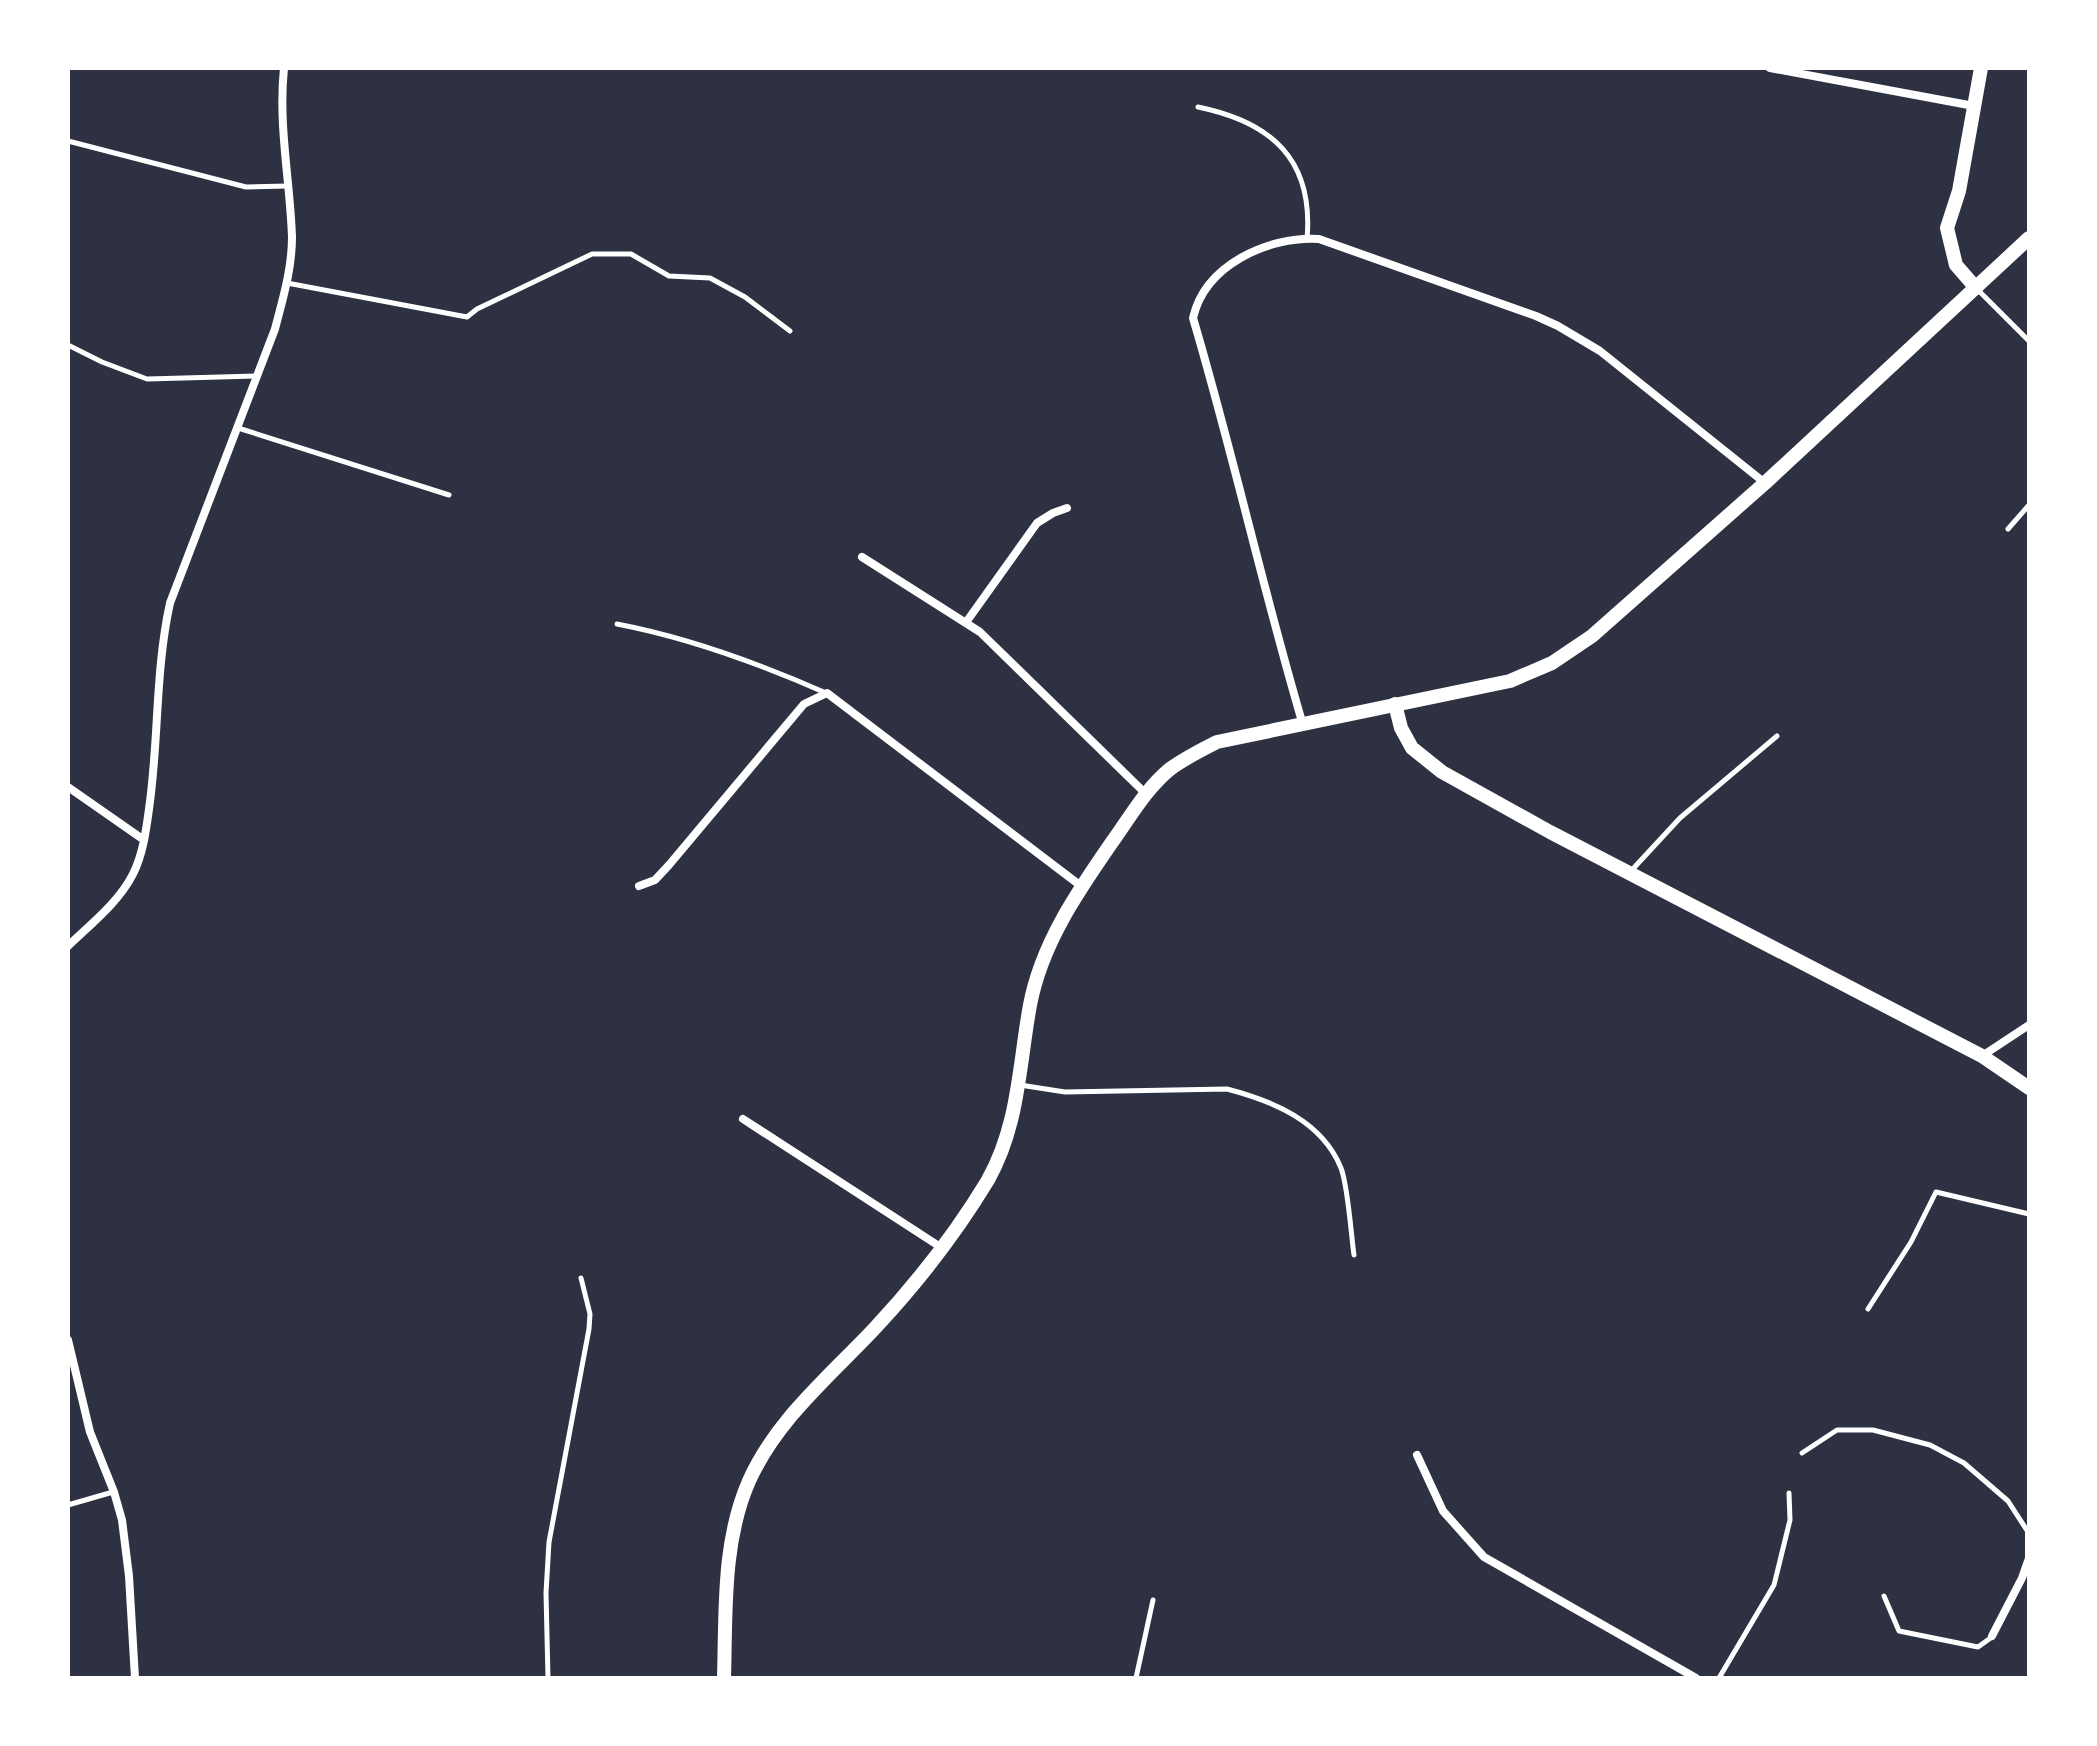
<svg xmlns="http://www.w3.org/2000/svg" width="2097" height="1746" viewBox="0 0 2097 1746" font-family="Jost,sans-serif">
<rect width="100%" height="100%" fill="#2d3142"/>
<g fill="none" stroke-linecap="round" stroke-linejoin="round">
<path stroke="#fff" stroke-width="5" d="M1198 107C1271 122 1314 159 1307 239
M68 141 246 187 288 186
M287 283 467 317 477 309 592 254H631L669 276 710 278 745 297 790 331
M1977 289 2029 341
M68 345 102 362 147 379 256 376
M238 428 449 495
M2008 529 2029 505
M617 624C690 638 758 663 826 693
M1630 872 1680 818 1777 736
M1020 1085 1065 1092 1227 1089C1273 1101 1322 1121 1341 1168 1348 1186 1351 1234 1354 1255
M1868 1309 1911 1242 1936 1192 2029 1214
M1802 1453 1837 1430H1873L1930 1445 1964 1463 2008 1501 2028 1532
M68 1505 113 1492
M1884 1596 1899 1631 1978 1647 1992 1637
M548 1678 546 1593 549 1542 589 1329 590 1314 581 1278
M1136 1678 1153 1600
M1719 1678 1774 1585 1790 1520 1789 1493"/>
<path stroke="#fff" stroke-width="8" d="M1770 68 1974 106
M862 557 980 632 1146 794
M967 621 1037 523 1053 513 1067 508
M1303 725C1263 590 1233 453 1193 318 1205 265 1268 236 1319 239L1536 316 1558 326 1600 351 1765 483
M68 787 144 840
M639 886 655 880 669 865 804 704 827 693 1081 886
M68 946C91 924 119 902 133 874 143 854 146 831 149 809 159 740 155 671 170 603L275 329C283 298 292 269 292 237 290 180 278 125 284 68
M1982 1056 2029 1025
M743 1119 942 1248
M68 1340 90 1432 114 1492 122 1520 129 1576 135 1678
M1417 1455 1443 1511 1484 1557 1696 1678
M1992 1636 2022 1578 2029 1558V1531"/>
<path stroke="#fff" stroke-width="14" d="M1976 288 1956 265 1947 228 1959 191 1981 68
M1395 704 1401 728 1412 748 1442 772 1550 832 1982 1056 2029 1088"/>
<path stroke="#fff" stroke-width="14" d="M724 1678C726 1614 722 1542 749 1481 777 1419 829 1377 875 1328 917 1283 956 1233 988 1180 1019 1125 1019 1065 1030 1005 1042 941 1081 887 1117 835 1133 812 1148 787 1170 769 1185 758 1201 750 1217 742L1510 681 1552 663 1592 636 1765 483 2029 238"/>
</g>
<rect width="2097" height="1746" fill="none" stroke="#ffffff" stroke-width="140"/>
</svg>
